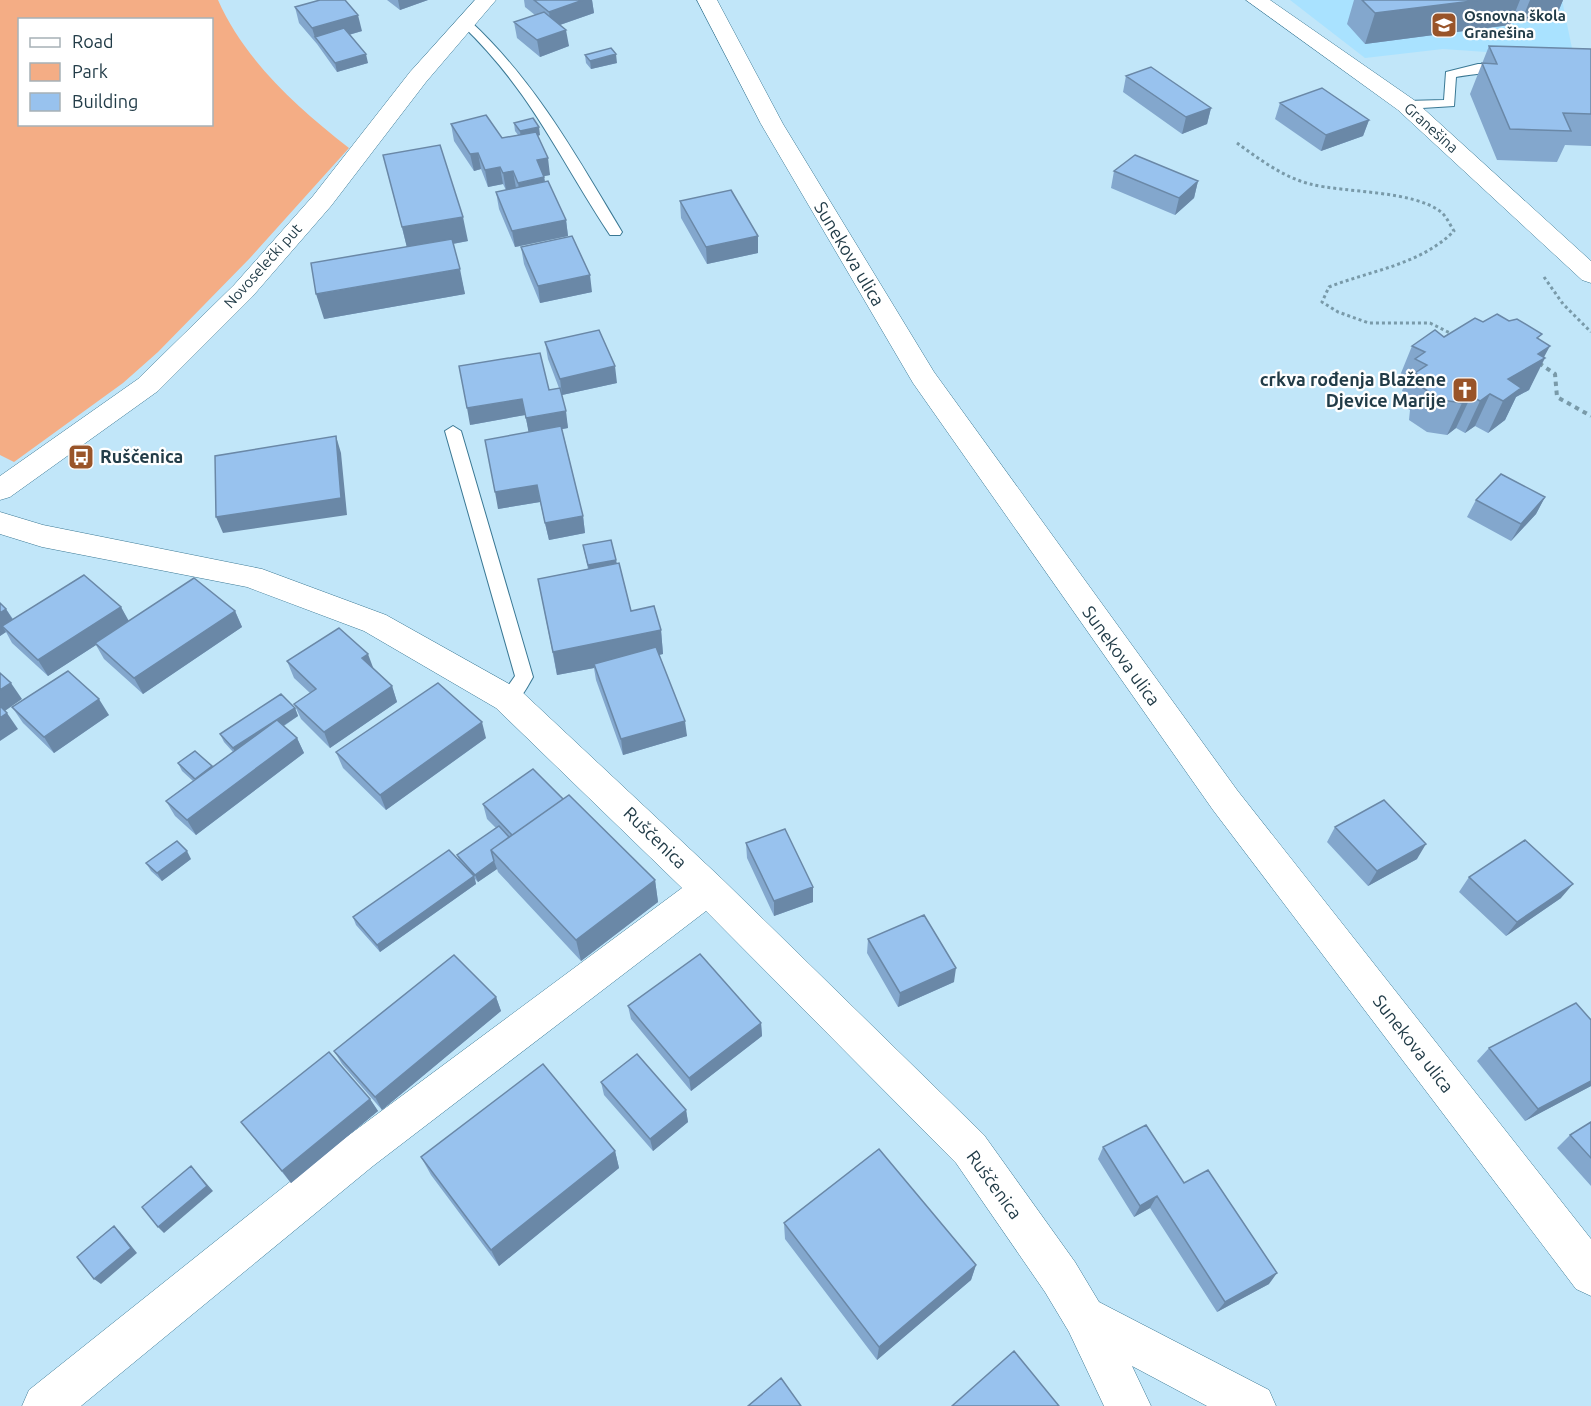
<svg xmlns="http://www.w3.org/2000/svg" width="1591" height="1406" viewBox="0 0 1591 1406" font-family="Ubuntu,sans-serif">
<rect width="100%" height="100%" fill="#c1e6f9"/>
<path fill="#a9e2ff" d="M1290 0H1562L1574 58 1443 49 1365 58Z"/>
<path fill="#f4ad85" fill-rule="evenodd" d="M0 0H218C245 61 297 107 349 148L250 258 158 352 123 383 14 462 0 455ZM20 20H212V124H20Z"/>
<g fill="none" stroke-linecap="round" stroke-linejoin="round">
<g stroke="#3a7894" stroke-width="2">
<path id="service" d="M462 21H470C535 81 577 157 622 232L620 235H610C559 158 531 91 462 25Z
M1478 64H1504L1510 68C1505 72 1468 74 1456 77L1454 106 1406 109 1400 105 1406 101 1444 100 1446 72Z
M453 426 461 431 533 677C526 689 517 709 502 704L499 699 515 676 445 431Z"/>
</g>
<g stroke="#3a7894" stroke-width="1">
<path id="minor" d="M1246 0H1270L1414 100 1591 261V283L1582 280 1398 110Z
M0 512 43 525 262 569 386 615 520 690 721 878 984 1135 1075 1262 1099 1302 1269 1390 1276 1406H1207L1132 1366 1151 1406H1104L1069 1332 1045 1292 956 1163 706 911 373 1166 81 1406H22L29 1390 345 1138 682 888 496 708 364 631 247 587 42 547 0 534Z"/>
</g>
<g stroke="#3a7894" stroke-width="1">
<path id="tertiary" d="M475 0H496L426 82 331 206 252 297 158 391 10 497 0 500V476L138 379 234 285 313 196 410 72Z
M697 0H717L783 124 934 372 1237 790 1591 1239V1296L1576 1289 1213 810 913 383 761 124Z"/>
</g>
<path stroke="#799aa9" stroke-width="3" stroke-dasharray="3 3" stroke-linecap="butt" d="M1237 143C1259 159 1283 177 1310 184 1345 193 1413 190 1441 212 1447 217 1450 225 1454 231 1420 265 1372 270 1329 287L1322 302 1338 312 1369 323H1430L1452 334
M1544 277 1563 304 1591 332"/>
<path stroke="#799aa9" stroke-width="4" stroke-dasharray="4.5 4.5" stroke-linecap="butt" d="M1539 363 1555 374 1557 397 1591 416"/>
<use href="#service" fill="#fff" fill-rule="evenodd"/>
<use href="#minor" fill="#fff" fill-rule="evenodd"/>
<use href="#tertiary" fill="#fff" fill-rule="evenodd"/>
</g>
<path fill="#83a7cd" d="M387 0H428L400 10Z
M524 0H592L594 13 560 25 569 46 540 57 517 38 514 22 535 15 525 7Z
M1354 0H1563L1556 17 1521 22 1514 16 1510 25 1365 44 1347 24Z
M295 7 362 31 349 35 368 63 337 72 317 44 299 23Z
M1489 46 1591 49V146L1565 145 1557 162 1497 160 1470 94Z
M585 55 617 63 591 69 586 63Z
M1126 76 1211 108 1207 124 1182 134 1123 92Z
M1280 103 1369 120 1363 136 1321 151 1275 119Z
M514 123 540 135 538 136 550 175 544 176 545 182 566 220 568 236 515 247 499 209 496 192 506 190 503 184 488 187 481 169 474 171 454 141 451 124 502 138 518 135 515 131Z
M383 155 468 241 453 244 465 294 324 319 407 247Z
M1114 171 1198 181 1194 198 1175 215 1111 188Z
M680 201 758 253 707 264 681 218Z
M521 247 592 292 540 303 524 264Z
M1444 337 1539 339 1544 357 1529 390 1516 397 1505 420 1488 433 1475 426 1465 433 1456 428 1447 435 1427 432 1409 420 1410 410 1402 405 1406 393 1402 391 1406 381 1399 378 1412 346Z
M545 342 617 383 562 395 568 428 562 429 583 516 585 533 549 540 540 502 498 509 529 432 525 415 470 425 549 390 559 388 548 359Z
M1545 497 1536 514 1511 541 1467 517 1476 500Z
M583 545 616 560 631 611 661 630 663 654 659 655 687 736 623 755 596 680 594 668 557 675 538 579 588 569Z
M0 603 6 609 13 619 121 607 128 621 235 611 242 627 143 694 104 659 96 645 48 676 12 643 6 632 0 636Z
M287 661 392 686 397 702 330 748 301 719 294 704 310 693 294 678Z
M12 707 109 715 54 753 23 723Z
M295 708 298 716 284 726 297 738 304 753 196 835 175 816 166 801 193 781 182 771 178 763 212 767 233 752 224 742 220 734Z
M486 738 386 810 343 768 336 752Z
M563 799 655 880 658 902 581 961 498 872 497 869 478 882 475 879 476 884 380 952 356 925 353 917 459 860 457 855 496 828 487 819 483 804Z
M1335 827 1417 859 1368 886 1327 842Z
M746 843 813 887V902L774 916 747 858Z
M191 859 162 881 151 871 146 863Z
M1469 877 1561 898 1506 936 1459 892Z
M868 939 954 982 898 1007 867 953Z
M496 997 501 1011 382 1110 342 1064 334 1051Z
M628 1006 761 1023 762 1036 691 1091 631 1019Z
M1591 1020V1086L1525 1121 1477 1061 1489 1048Z
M601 1082 686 1110 688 1122 653 1151 604 1095Z
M370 1099 378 1111 291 1183 241 1122Z
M1591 1122V1186L1557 1148 1570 1135Z
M1103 1147 1269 1284 1217 1312 1150 1208 1134 1217 1098 1159Z
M615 1151 619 1168 499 1266 431 1175 421 1157Z
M784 1223 976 1265 971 1280 877 1360 785 1239Z"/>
<path fill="#6a88a7" d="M398 0H428L400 10Z
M583 0H592L594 13 551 28 549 12Z
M1480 0H1520L1510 25 1365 44 1375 13Z
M1530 0H1563L1556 17 1521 22Z
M358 15 362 31 320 43 315 37 317 44 312 28Z
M566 30 569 46 540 57 537 40Z
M366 54 368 63 337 72 335 63Z
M616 54 617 63 591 69 590 61Z
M1211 108 1207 124 1182 134 1186 117Z
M1369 120 1363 136 1321 151 1326 135Z
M539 127 540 135 521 140 520 131Z
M478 153 481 169 474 171 470 154Z
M548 158 550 175 539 177 537 160Z
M500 167 503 184 488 187 485 170Z
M513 171 516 188 506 190 503 173Z
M544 177 547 194 521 200 518 183Z
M1198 181 1194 198 1175 215 1179 198Z
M463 217 468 241 408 252 402 227Z
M566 220 568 236 515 247 512 231Z
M758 236V253L707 264 706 247Z
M460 269 465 294 324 319 316 294Z
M590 275 592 292 540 303 538 286Z
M1550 346 1543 359 1545 358 1529 390 1516 397 1505 420 1488 433 1503 401 1508 379 1538 354Z
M615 366 617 383 562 395 560 379Z
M1490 394 1475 426 1465 433 1480 401Z
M1471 396 1456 428 1447 435 1462 403Z
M522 399 525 415 470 425 467 408Z
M566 411 568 428 529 435 526 418Z
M336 436 341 453 347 515 223 533 216 517Z
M537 485 540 502 498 509 495 492Z
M1545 497 1536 514 1511 541 1521 524Z
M583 516 585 533 549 540 545 523Z
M616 560 617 568 589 573 588 565Z
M121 607 130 623 95 643 96 645 48 676 38 660Z
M6 609 16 625 2 626 6 632 0 636V613Z
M235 611 242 627 143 694 134 678Z
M661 630 663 654 595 668 594 664V668L557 675 553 652Z
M368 654 374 670 362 658Z
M11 683 22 699 2 713 0 710V690Z
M392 686 397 702 330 748 324 732Z
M99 699 109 715 54 753 44 737Z
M295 708 298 716 237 756 233 748Z
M7 713 18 729 0 741V718Z
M685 721 687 736 623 755 621 739Z
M482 722 486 738 386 810 380 795Z
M297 738 304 753 196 835 187 820Z
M1426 844 1417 859 1368 886 1377 871Z
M187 851 191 859 162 881 157 873Z
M494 861 497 869 478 882 475 875Z
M474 876 476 884 380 952 377 945Z
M655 880 658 902 581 961 576 940Z
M1573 884 1561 898 1506 936 1517 922Z
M813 887V902L774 916V901Z
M956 968 954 982 898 1007 900 993Z
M496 997 501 1011 382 1110 375 1097Z
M761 1023 762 1036 691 1091 689 1078Z
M1591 1081V1086L1525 1121 1538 1109Z
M370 1099 378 1111 291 1183 282 1171Z
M686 1110 688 1122 653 1151 650 1139Z
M615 1151 619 1168 499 1266 491 1250Z
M191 1166 213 1191 164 1233 158 1227Z
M1157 1196 1150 1208 1134 1217 1140 1206Z
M114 1226 120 1232 137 1253 101 1284 94 1279Z
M976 1265 971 1280 877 1360 879 1347Z
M1277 1273 1269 1284 1217 1312 1225 1302Z"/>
<path fill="#98c2ee" stroke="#6a88a7" stroke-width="1.5" d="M320 0H345L358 15 312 28 295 7Z
M534 0H583L549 12Z
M1362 0H1480L1375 13Z
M544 12 566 30 537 40 514 22Z
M344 28 366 54 335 63 315 37Z
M1489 46 1591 49V114L1563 113 1571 131 1510 129 1482 63 1497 64Z
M611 48 616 54 590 61 585 55Z
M1151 67 1211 108 1186 117 1126 76Z
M1322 88 1369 120 1326 135 1280 103Z
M486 115 502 138 536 132 548 158 537 160 544 177 518 183 513 171 503 173 500 167 485 170 478 153 470 154 451 124Z
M533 118 539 127 520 131 514 123Z
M440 145 463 217 402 227 383 155Z
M1135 155 1198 181 1179 198 1114 171Z
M548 181 566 220 512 231 496 192Z
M731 190 758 236 706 247 680 201Z
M572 236 590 275 538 286 521 247Z
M452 239 460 269 316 294 311 263Z
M1497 314 1509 321 1517 319 1542 334 1537 338 1550 346 1538 354 1545 358 1508 379 1521 388 1503 401 1490 394 1480 401 1471 396 1462 403 1442 400 1423 388V378L1415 373 1427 365 1415 359 1425 352 1412 346 1435 330 1444 337 1475 318 1483 322Z
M599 330 615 366 560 379 545 342Z
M540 353 549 390 560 388 566 411 526 418 522 399 467 408 459 366Z
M561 426 583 516 545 523 537 485 495 492 485 440Z
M336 436 341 498 216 517 215 456Z
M1501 474 1545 497 1521 524 1476 500Z
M611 540 616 560 588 565 583 545Z
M619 563 631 611 654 606 661 630 553 652 538 579Z
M84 575 121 607 38 660 2 626Z
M194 578 235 611 134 678 95 643Z
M0 603 6 609 0 613Z
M339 628 368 654 362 658 392 686 324 732 294 704 316 689 287 661Z
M656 647 685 721 621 739 594 664Z
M68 671 99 699 44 737 12 707Z
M0 673 11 683 0 690Z
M438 683 482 722 380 795 336 752Z
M281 694 295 708 233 748 220 734Z
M0 706 7 713 0 718Z
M277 720 297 738 187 820 166 801Z
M195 751 212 766 195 779 178 763Z
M533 769 563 799 512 835 483 804Z
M569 795 655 880 576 940 491 850Z
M1384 800 1426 844 1377 871 1335 827Z
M499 826 509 837 491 850 494 861 475 875 457 855Z
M785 829 813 887 774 901 746 843Z
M1525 840 1573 884 1517 922 1469 877Z
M177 841 187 851 157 873 146 863Z
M449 850 474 876 377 945 353 917Z
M924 915 956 968 900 993 868 939Z
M700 954 761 1023 689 1078 628 1006Z
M454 955 496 997 375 1097 334 1051Z
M1576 1003 1591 1020V1081L1538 1109 1489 1048Z
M329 1052 370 1099 282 1171 241 1122Z
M637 1054 686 1110 650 1139 601 1082Z
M543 1064 615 1151 491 1250 421 1157Z
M1591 1122V1158L1570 1135Z
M1146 1125 1184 1183 1208 1170 1277 1273 1225 1302 1157 1196 1140 1206 1103 1147Z
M879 1149 976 1265 879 1347 784 1223Z
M191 1166 207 1186 158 1227 142 1207Z
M114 1226 131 1248 94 1279 77 1257Z
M1014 1351 1059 1406H952Z
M781 1378 801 1406H748Z"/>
<defs>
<g id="school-square" transform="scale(1.35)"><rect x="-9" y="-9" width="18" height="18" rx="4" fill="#995429" stroke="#fff"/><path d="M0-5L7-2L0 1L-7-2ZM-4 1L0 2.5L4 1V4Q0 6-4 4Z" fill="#fff"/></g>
<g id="church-square" transform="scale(1.35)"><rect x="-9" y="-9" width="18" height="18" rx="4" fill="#995429" stroke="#fff"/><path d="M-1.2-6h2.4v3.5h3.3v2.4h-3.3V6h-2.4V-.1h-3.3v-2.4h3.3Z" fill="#fff"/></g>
<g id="bus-square" transform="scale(1.35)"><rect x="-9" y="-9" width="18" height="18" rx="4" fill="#995429" stroke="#fff"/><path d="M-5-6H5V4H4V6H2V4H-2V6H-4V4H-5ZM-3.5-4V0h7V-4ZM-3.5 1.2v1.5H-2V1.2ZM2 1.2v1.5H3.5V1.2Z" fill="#fff"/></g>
</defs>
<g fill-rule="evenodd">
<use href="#school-square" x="1444" y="25"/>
<use href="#church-square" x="1465" y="390"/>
<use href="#bus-square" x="81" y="457"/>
</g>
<g text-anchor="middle" stroke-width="4.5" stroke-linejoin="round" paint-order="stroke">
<g font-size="15" font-weight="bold" fill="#223c48" stroke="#fff" text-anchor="start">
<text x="1464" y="21">Osnovna škola<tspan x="1464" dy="17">Granešina</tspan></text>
</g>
<g font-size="15" fill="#223c48" stroke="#fff">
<text transform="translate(1431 128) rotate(42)" y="5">Granešina</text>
<text transform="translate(263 266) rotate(-48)" y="5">Novoselečki put</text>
</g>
<g font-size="18" fill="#223c48" stroke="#fff">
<text transform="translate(849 254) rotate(59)" y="6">Sunekova ulica</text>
<text transform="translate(1121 656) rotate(54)" y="6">Sunekova ulica</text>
<text transform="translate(655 838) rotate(44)" y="6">Ruščenica</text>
<text transform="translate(1413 1044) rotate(52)" y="6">Sunekova ulica</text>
<text transform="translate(994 1185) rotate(54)" y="6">Ruščenica</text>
</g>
<g font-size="18" font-weight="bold" fill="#223c48" stroke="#fff" text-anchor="end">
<text x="1446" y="386">crkva rođenja Blažene<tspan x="1446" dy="21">Djevice Marije</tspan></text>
<text x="100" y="463" text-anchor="start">Ruščenica</text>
</g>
</g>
<rect x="18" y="18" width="195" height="108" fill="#ffffff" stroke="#a7b1b6" stroke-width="1.5"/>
<rect x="30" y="38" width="30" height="9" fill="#ffffff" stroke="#a7b1b6" stroke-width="1.5"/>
<text x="72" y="48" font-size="18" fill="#223c48">Road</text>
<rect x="30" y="63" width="30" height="18" fill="#f4ad85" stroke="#a7b1b6" stroke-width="1.5"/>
<text x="72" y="78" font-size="18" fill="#223c48">Park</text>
<rect x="30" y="93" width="30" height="18" fill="#98c2ee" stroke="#a7b1b6" stroke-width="1.5"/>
<text x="72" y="108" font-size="18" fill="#223c48">Building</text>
</svg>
